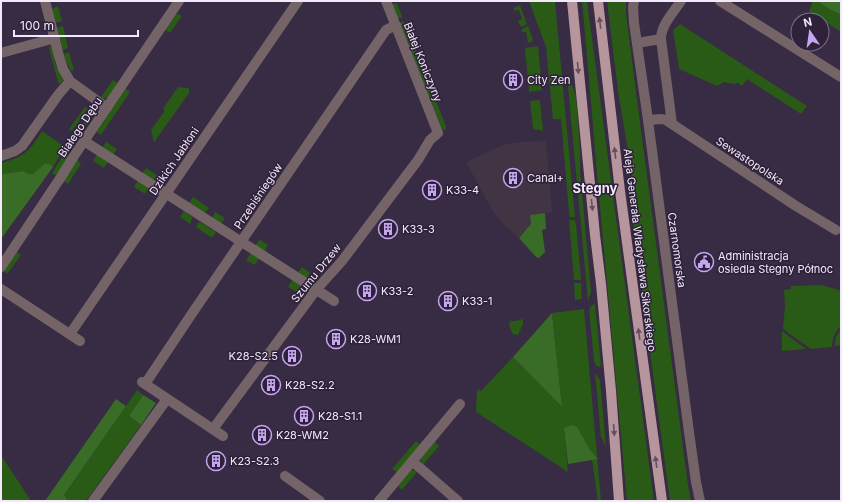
<svg xmlns="http://www.w3.org/2000/svg" width="842" height="502" viewBox="0 0 842 502" font-family="Inter,sans-serif">
<rect width="100%" height="100%" fill="#382b44"/>
<path fill="#413443" d="M546 141 552 212 530 215 531 224 519 238 503 224 492 210 466 162 505 144 521 142Z"/>
<path fill="#295a16" d="M529 1H555L575 217H570L569 213 561 119H553L546 47Z
M582 1H587L654 501H627L596 163 589 79Z
M607 1H626V13L637 100 688 485 691 501H670L636 248 632 209V175L618 91Z
M813 1H817L829 9 841 15V32L809 11Z
M395 3 397 4 402 16V18H397L392 5Z
M520 5 527 24 521 27 518 21 522 19 519 10 515 11 513 8Z
M58 6 62 21 55 23 52 9Z
M178 14 182 16 170 33 164 29 174 15Z
M402 21 404 22 446 126V129L445 130 442 129 400 24Z
M680 24 807 106 801 114 747 79 742 86 738 83 734 84 724 82 717 86 679 69 673 30Z
M63 26 68 48 63 50 57 28Z
M528 26 533 40 531 42 528 43 526 32H522V29Z
M50 45 52 48 56 66 63 79 62 82 60 84 58 82 49 48Z
M538 46 542 90 529 92 525 48Z
M69 52 74 70 71 71 66 61 64 54Z
M567 76H569L576 96 580 149V170L591 292 588 301Z
M113 80 119 84C113 91 111 99 100 99Z
M178 87 189 88V93L155 141 154 142 151 130 164 112V107Z
M125 88 130 92 101 135 95 131Z
M540 100 543 131 533 129 530 101Z
M85 107 88 108 72 131 69 129Z
M91 111 94 113 81 132 79 130Z
M42 131 65 147 53 167 49 164 45 163 33 174H29L23 171 1 174V163C24 157 30 151 42 131Z
M106 142 117 149 113 155 102 148Z
M64 154H66L69 156 57 176 52 173Z
M97 154 109 161 104 168 93 161Z
M77 160 81 164 68 184 64 181Z
M146 168 157 175 153 181 142 174Z
M138 180 149 187 145 194 134 187Z
M193 197 209 208 205 213 189 203Z
M184 211 192 217V219L190 224 180 217Z
M215 212 225 218 221 224 212 218Z
M569 220H575L576 224 581 280H574Z
M200 222 216 232 212 238 196 227 198 223Z
M259 240H260L268 245 264 252 255 246Z
M16 252 21 255 8 273H7L3 271Z
M251 253 259 258 255 265 246 260Z
M302 267 309 272 310 273 306 279 298 273Z
M292 280 301 285 297 291H295L288 287Z
M574 283H581L582 299 575 300Z
M822 285 839 290 841 293V326C835 333 832 337 832 347L811 349 787 332 783 328 785 305 784 290 791 289V286Z
M594 304 595 305 601 365 600 367 597 366 595 364 594 360 589 310 591 306Z
M584 309 601 501H598L592 460 598 459 589 450 577 427 564 428 568 472 476 412 477 389 481 391 513 357 562 407 552 313Z
M523 319V324L518 335 515 334 513 335 509 325 510 321H516Z
M841 329V345L835 346C835 339 836 335 841 329Z
M782 331 806 349 782 351Z
M595 373 600 380 606 447 602 438H601Z
M137 390 143 395 129 416 141 425 86 501H68L64 495Z
M416 441 420 445 397 472 392 469Z
M435 442 439 446 423 465 421 460V458L434 443Z
M1 455 31 501H1Z
M414 470 417 472 402 490 398 486 409 471Z"/>
<path fill="#396c26" d="M817 1H841V15L829 9Z
M45 163 49 164 53 167 1 239V174L23 171 29 174H33Z
M545 213 546 229 542 230 545 252 539 258 536 257 519 238 531 224 530 215Z
M552 313 562 407 513 357Z
M143 395 156 403 141 425 129 416Z
M116 399 126 406 64 495 68 501H45Z
M572 425 577 427 590 450 598 459 568 464 564 428Z"/>
<g fill="none" stroke-linecap="round" stroke-linejoin="round">
<path stroke="#746467" stroke-width="10" d="M45 1 59 56 63 69 70 81 107 108
M634 1 633 7 634 23 648 120 689 432 696 482 700 501
M720 1 841 77
M661 39 672 124
M637 43 661 39C661 25 673 13 681 1
M1 53 55 38
M648 120 662 119 666 120 796 206 836 230
M84 141 334 301
M1 156 15 151 22 146 58 95 70 81
M1 267 61 177 74 156 179 1
M1 289 80 341
M70 334 298 1
M142 382 223 436
M145 384 193 312 386 30 396 25
M213 429 316 290 324 281 342 261 418 160 430 140 438 133 386 1
M412 461 458 501
M285 476 320 501
M93 501 167 399
M379 501 460 404"/>
<path stroke="#b6959c" stroke-width="10" d="M572 1 595 235 601 284 611 391 619 501
M598 1 620 191 662 501"/>
</g>
<defs><path id="oneway-solid" d="M-6-.8H1V-3.2L6.5 0L1 3.2V.8H-6Z"/></defs>
<g fill="#644f61">
<use href="#oneway-solid" transform="translate(600 23) rotate(-97)"/>
<use href="#oneway-solid" transform="translate(578 68) rotate(85)"/>
<use href="#oneway-solid" transform="translate(615 153) rotate(-97)"/>
<use href="#oneway-solid" transform="translate(592 205) rotate(84)"/>
<use href="#oneway-solid" transform="translate(639 334) rotate(-98)"/>
<use href="#oneway-solid" transform="translate(614 430) rotate(86)"/>
<use href="#oneway-solid" transform="translate(656 462) rotate(-98)"/>
</g>
<defs>
<g id="building-ring" transform="scale(1)"><circle r="9.5" fill="#2e2139" stroke="#c5a6f0" stroke-width="1.5"/><path d="M-4-6H4V6H1V3H-1V6H-4ZM-2.5-4.3h1.7v1.8h-1.7ZM.8-4.3h1.7v1.8H.8ZM-2.5-1h1.7V.8h-1.7ZM.8-1h1.7V.8H.8Z" fill="#c5a6f0"/></g>
<g id="civic-ring" transform="scale(1)"><circle r="9.5" fill="#2e2139" stroke="#c5a6f0" stroke-width="1.5"/><path d="M-.6-6.5H3V-4.5H.6V-3L4-1V1h2V6H-6V1h2V-1L-.6-3ZM-1.2 2.5V6h2.4V2.5Z" fill="#c5a6f0"/></g>
</defs>
<g fill-rule="evenodd">
<use href="#building-ring" x="513" y="80"/>
<use href="#building-ring" x="513" y="178"/>
<use href="#building-ring" x="432" y="190"/>
<use href="#building-ring" x="388" y="229"/>
<use href="#civic-ring" x="704" y="262"/>
<use href="#building-ring" x="367" y="291"/>
<use href="#building-ring" x="448" y="301"/>
<use href="#building-ring" x="336" y="339"/>
<use href="#building-ring" x="292" y="356"/>
<use href="#building-ring" x="271" y="385"/>
<use href="#building-ring" x="304" y="416"/>
<use href="#building-ring" x="262" y="435"/>
<use href="#building-ring" x="216" y="461"/>
</g>
<g text-anchor="middle" stroke-width="3" stroke-linejoin="round" paint-order="stroke">
<g font-size="11" fill="#f2e9fa" stroke="#2e2139">
<text transform="translate(423 62) rotate(68)" y="4">Białej Koniczyny</text>
<text transform="translate(80 127) rotate(-56)" y="4">Białego Dębu</text>
<text transform="translate(174 161) rotate(-56)" y="4">Dzikich Jabłoni</text>
<text transform="translate(750 161) rotate(33)" y="4">Sewastopolska</text>
<text transform="translate(258 196) rotate(-56)" y="4">Przebiśniegów</text>
<text transform="translate(640 250) rotate(83)" y="4">Aleja Generała Władysława Sikorskiego</text>
<text transform="translate(677 250) rotate(82)" y="4">Czarnomorska</text>
<text transform="translate(316 273) rotate(-51)" y="4">Szumu Drzew</text>
</g>
<g font-size="11" fill="#f2e9fa" stroke="#2e2139" text-anchor="start">
<text x="527" y="84">City Zen</text>
<text x="527" y="182">Canal+</text>
<text x="446" y="194">K33-4</text>
<text x="402" y="233">K33-3</text>
<text x="718" y="260">Administracja<tspan x="718" dy="13">osiedla Stegny Północ</tspan></text>
<text x="381" y="295">K33-2</text>
<text x="462" y="305">K33-1</text>
<text x="350" y="343">K28-WM1</text>
<text x="278" y="360" text-anchor="end">K28-S2.5</text>
<text x="285" y="389">K28-S2.2</text>
<text x="318" y="420">K28-S1.1</text>
<text x="276" y="439">K28-WM2</text>
<text x="230" y="465">K23-S2.3</text>
</g>
<g font-size="13" font-weight="bold" fill="#f2e9fa" stroke="#2e2139">
<text x="595" y="193">Stegny</text>
</g>
</g>
<rect width="842" height="502" fill="none" stroke="#f2e9fa" stroke-width="4"/>
<g transform="translate(810 32) rotate(347)"><circle r="19" fill="#2e2139" stroke="#7c7186"/>
<path d="M0-3L7 15L0 10L-7 15Z" fill="#c5a6f0"/>
<text y="-6" font-size="11" font-weight="bold" text-anchor="middle" fill="#f2e9fa">N</text>
</g>
<path d="M14 30v6h124v-6" fill="none" stroke="#f2e9fa" stroke-width="2"/>
<text x="20" y="30" font-size="12" fill="#f2e9fa" stroke="#2e2139" stroke-width="3" paint-order="stroke">100 m</text>
</svg>
